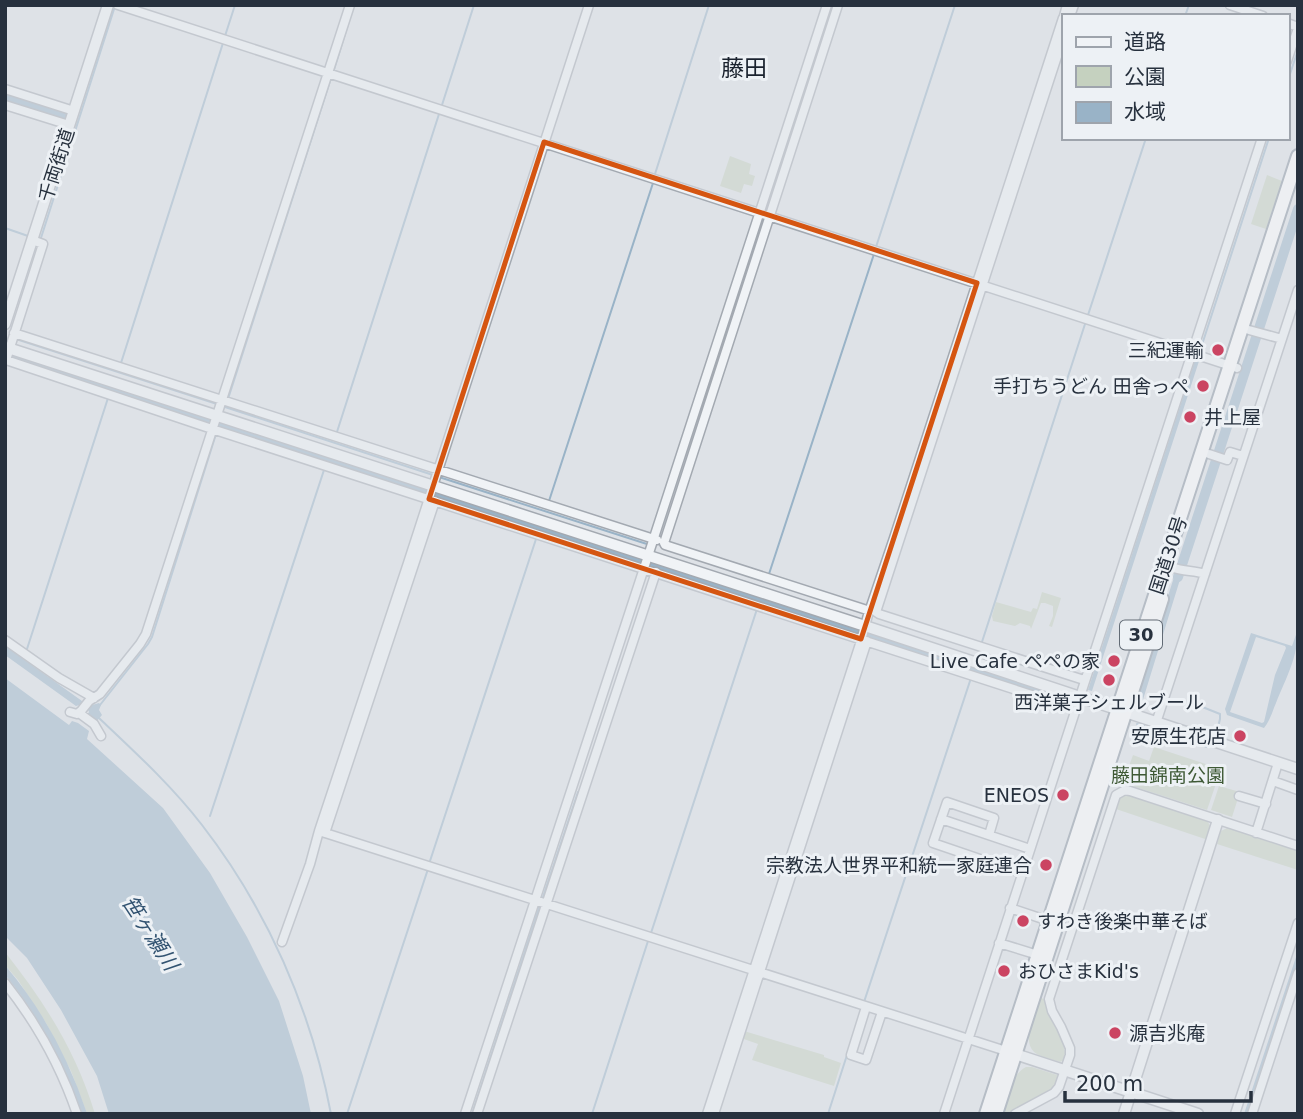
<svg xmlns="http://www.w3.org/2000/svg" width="1303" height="1119" viewBox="0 0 1303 1119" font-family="'DejaVu Sans','Noto Sans JP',sans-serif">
<rect width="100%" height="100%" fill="#dee2e7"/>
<path fill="#c5d1bf" d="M730 156 751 164 749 174 755 176 752 186 744 184 741 193 720 186Z
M1267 175 1282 181 1266 229 1251 224Z
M1042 592 1061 598 1052 627 1049 626 1053 616V606L1045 603H1041L1031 629 1030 626 1020 623 1015 626 993 621 992 616 996 602 1031 612 1033 608 1037 609Z
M1154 747 1221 769 1207 810 1123 783 1133 755 1149 761Z
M1219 786 1240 792 1232 817 1211 810Z
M1127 793 1207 820 1211 828 1208 840 1113 808 1117 797Z
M1229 827 1298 849V870L1217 844 1221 831Z
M5 952C45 1003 76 1051 95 1114H87L71 1071 46 1023 18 980 5 965Z
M1041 998 1046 1000C1047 1004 1046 1008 1048 1011 1053 1028 1069 1041 1064 1060L1060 1062C1052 1059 1040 1057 1034 1052 1021 1039 1036 1012 1041 998Z
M744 1031 824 1055V1057L841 1063 834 1086 752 1060 758 1044 741 1038Z
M1026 1067H1032L1057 1075 1058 1079 1051 1090 1010 1114H1004C1009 1098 1010 1075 1026 1067Z"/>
<path fill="#99b3c7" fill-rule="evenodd" d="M1196 357 1200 358 1092 691 1088 690Z
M652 562 861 631 860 634 858 635 650 567Z
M1176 571 1182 573 1141 706H1140L1137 693Z
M1298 629C1298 657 1286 678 1276 703 1272 712 1270 721 1264 728L1227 715 1225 709 1251 633 1292 646ZM1256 637 1285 646 1286 648 1275 675 1264 722 1262 723 1230 712Z
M867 633 1073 700 1071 704 866 637Z
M5 646 89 706 99 703 101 705 99 710 102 715 96 722 87 715 89 712 87 707 83 704 76 706 5 655Z
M5 678 69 725 72 721 78 723 89 731 87 739 163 808 210 873 247 937 279 1001 303 1076 311 1114H109L97 1076 61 1010 27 958 5 936Z
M1298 951V964L1248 1114H1244Z"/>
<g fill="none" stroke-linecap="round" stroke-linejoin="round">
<path stroke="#99b3c7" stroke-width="2" d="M1185 16 1189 5
M225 36 235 5
M333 73 354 5
M1287 83 1298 50
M442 105 474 5
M655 174 709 5
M765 213 832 5
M5 228 28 236
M40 241 115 6
M876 247 955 5
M1088 315 1146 138
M728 330 764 219
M16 339 217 404
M8 340 33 263
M1199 354 1269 138
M121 363 223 43
M228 399 331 78
M222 406 433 475
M336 435 439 114
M439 477 650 545
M549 501 653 183
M769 574 874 254
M981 645 1086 321
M27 649 108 398
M1190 702 1220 714V719L1216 735
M100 705 148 644 152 637 216 434
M99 718C135 752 172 786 202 825 267 909 311 1009 331 1114
M1137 724 1144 726
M1196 743 1207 747
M210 816 324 470
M430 861 537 536
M542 900 578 792
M651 933 757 609
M864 1002 971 678
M347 1114 428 869
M472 1114 540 905
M592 1114 648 941
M828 1114 847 1055"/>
<path stroke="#99b3c7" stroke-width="6" d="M6 355 658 567
M5 970C42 1014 66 1060 84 1114"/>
<path stroke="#99b3c7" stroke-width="10" d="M5 96 66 116
M1178 577 1298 209"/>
<g stroke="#a3a9b1" stroke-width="11">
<path id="minor" d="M118 5 1237 368
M838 5 664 543 665 545 870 611
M1230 5 1263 16
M1064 16 1067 5
M1070 16 1074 5
M1287 23 1298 27
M1063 38 876 612 879 614 1084 680
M1287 61 1298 28
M5 89 74 111
M5 105 69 125
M32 240 43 244 6 360 212 429 1075 709
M1249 330 1282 339
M14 333 657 540
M1209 454 1227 460 1230 452 1243 456
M1172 567C1183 572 1194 570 1205 574
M5 640 59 678 94 698
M70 712 77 714 81 711 89 701 100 694 140 644 146 634 350 5
M79 713 94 724 101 736
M1156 723 1298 290
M1273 781 1298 790
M1239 796 1266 804
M941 819 1030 849
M319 831 1006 1051
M325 833 435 501
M1256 833 1278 763
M989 835 994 818 947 802 933 843 1021 873
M1010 908 1049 921
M282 942 310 864 319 831 408 563 589 5
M999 943 1038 955
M5 983C36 1022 61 1067 77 1114
M866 1007 851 1055 866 1060 882 1012
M465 1114 648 556 827 5
M477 1114 656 572
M707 1114 860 644 868 615 894 538 1063 18
M714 1114 867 641
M944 1114 1262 138
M1015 1114 1054 1093 1059 1087 1070 1055V1048L1061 1027 1052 1011 1049 999 1116 795 1125 790 1130 791 1298 846
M1235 1114 1298 923
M1252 1114 1298 973"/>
</g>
<g stroke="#a3a9b1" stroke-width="13">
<path id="tertiary" d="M5 324 108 5
M5 347 865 626 1298 769
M1009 1052 1198 1114
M1124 1114 1218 820"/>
</g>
<g stroke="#85919d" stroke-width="16">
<path id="trunk" d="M986 1114 1298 156
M996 1114 1162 599"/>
</g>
<use href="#minor" stroke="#f0f3f6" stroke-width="8"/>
<use href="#tertiary" stroke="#f0f3f6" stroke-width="10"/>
<use href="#trunk" stroke="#fff" stroke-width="12"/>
</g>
<path d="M0 0H1303V1119H0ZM544 142 977 283 861 639 429 499Z" fill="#dee2e7" fill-opacity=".55" fill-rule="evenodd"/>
<path fill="none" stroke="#d55511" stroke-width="5" stroke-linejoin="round" d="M544 142 977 283 861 639 429 499Z"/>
<g fill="#cb4462" stroke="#edf1f5" stroke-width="2.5">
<circle cx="1218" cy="350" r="7"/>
<circle cx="1203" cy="386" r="7"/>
<circle cx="1190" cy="417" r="7"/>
<circle cx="1114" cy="661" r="7"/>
<circle cx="1109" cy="680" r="7"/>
<circle cx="1240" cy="736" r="7"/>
<circle cx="1063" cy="795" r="7"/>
<circle cx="1046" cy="865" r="7"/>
<circle cx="1023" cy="921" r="7"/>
<circle cx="1004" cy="971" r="7"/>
<circle cx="1115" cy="1033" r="7"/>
</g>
<g text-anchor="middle" stroke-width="6" stroke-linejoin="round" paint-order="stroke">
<rect fill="#edf1f5" stroke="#626b75" stroke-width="2" x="1120" y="620.5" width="42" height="29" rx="5"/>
<g font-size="18" font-weight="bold" fill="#27313e">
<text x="1141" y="641">30</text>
</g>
<g font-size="19" fill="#27313e" stroke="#edf1f5">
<text transform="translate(56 165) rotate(-72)" y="7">千両街道</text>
<text transform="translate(1168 555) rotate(-72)" y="7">国道30号</text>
</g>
<g font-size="19" fill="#27313e" stroke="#edf1f5" text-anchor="end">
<text x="1204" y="357">三紀運輸</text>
<text x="1189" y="393">手打ちうどん 田舎っぺ</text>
<text x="1204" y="424" text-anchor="start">井上屋</text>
<text x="1100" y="668">Live Cafe ペペの家</text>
<text x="1109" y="709" text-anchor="middle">西洋菓子シェルブール</text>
<text x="1226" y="743">安原生花店</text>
<text x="1049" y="802">ENEOS</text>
<text x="1032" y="872">宗教法人世界平和統一家庭連合</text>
<text x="1037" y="928" text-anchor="start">すわき後楽中華そば</text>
<text x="1018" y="978" text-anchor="start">おひさまKid's</text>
<text x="1129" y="1040" text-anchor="start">源吉兆庵</text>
</g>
<g font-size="19" fill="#3e5935" stroke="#edf1f5">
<text x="1168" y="782">藤田錦南公園</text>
</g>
<g font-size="21" font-style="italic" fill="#325371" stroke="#edf1f5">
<text transform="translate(150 933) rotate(57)" y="7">笹ヶ瀬川</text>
</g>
<g font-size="23" fill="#1a222e" stroke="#edf1f5">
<text x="744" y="76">藤田</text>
</g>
</g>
<rect width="1303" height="1119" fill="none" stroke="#27313e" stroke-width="14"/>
<rect x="1062" y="14" width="228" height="126" fill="#edf1f5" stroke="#9ea4ac" stroke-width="2"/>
<rect x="1076" y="37" width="35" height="10" fill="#f0f3f6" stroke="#9ea4ac" stroke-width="2"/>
<text x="1124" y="49" font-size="21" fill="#27313e">道路</text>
<rect x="1076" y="66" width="35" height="21" fill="#c5d1bf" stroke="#9ea4ac" stroke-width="2"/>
<text x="1124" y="84" font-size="21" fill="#27313e">公園</text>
<rect x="1076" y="102" width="35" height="21" fill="#99b3c7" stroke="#9ea4ac" stroke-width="2"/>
<text x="1124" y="119" font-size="21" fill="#27313e">水域</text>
<path d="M1065 1091v10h186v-10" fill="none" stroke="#27313e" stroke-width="3.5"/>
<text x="1076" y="1091" font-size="21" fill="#27313e" stroke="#edf1f5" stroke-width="5" paint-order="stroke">200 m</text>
</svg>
